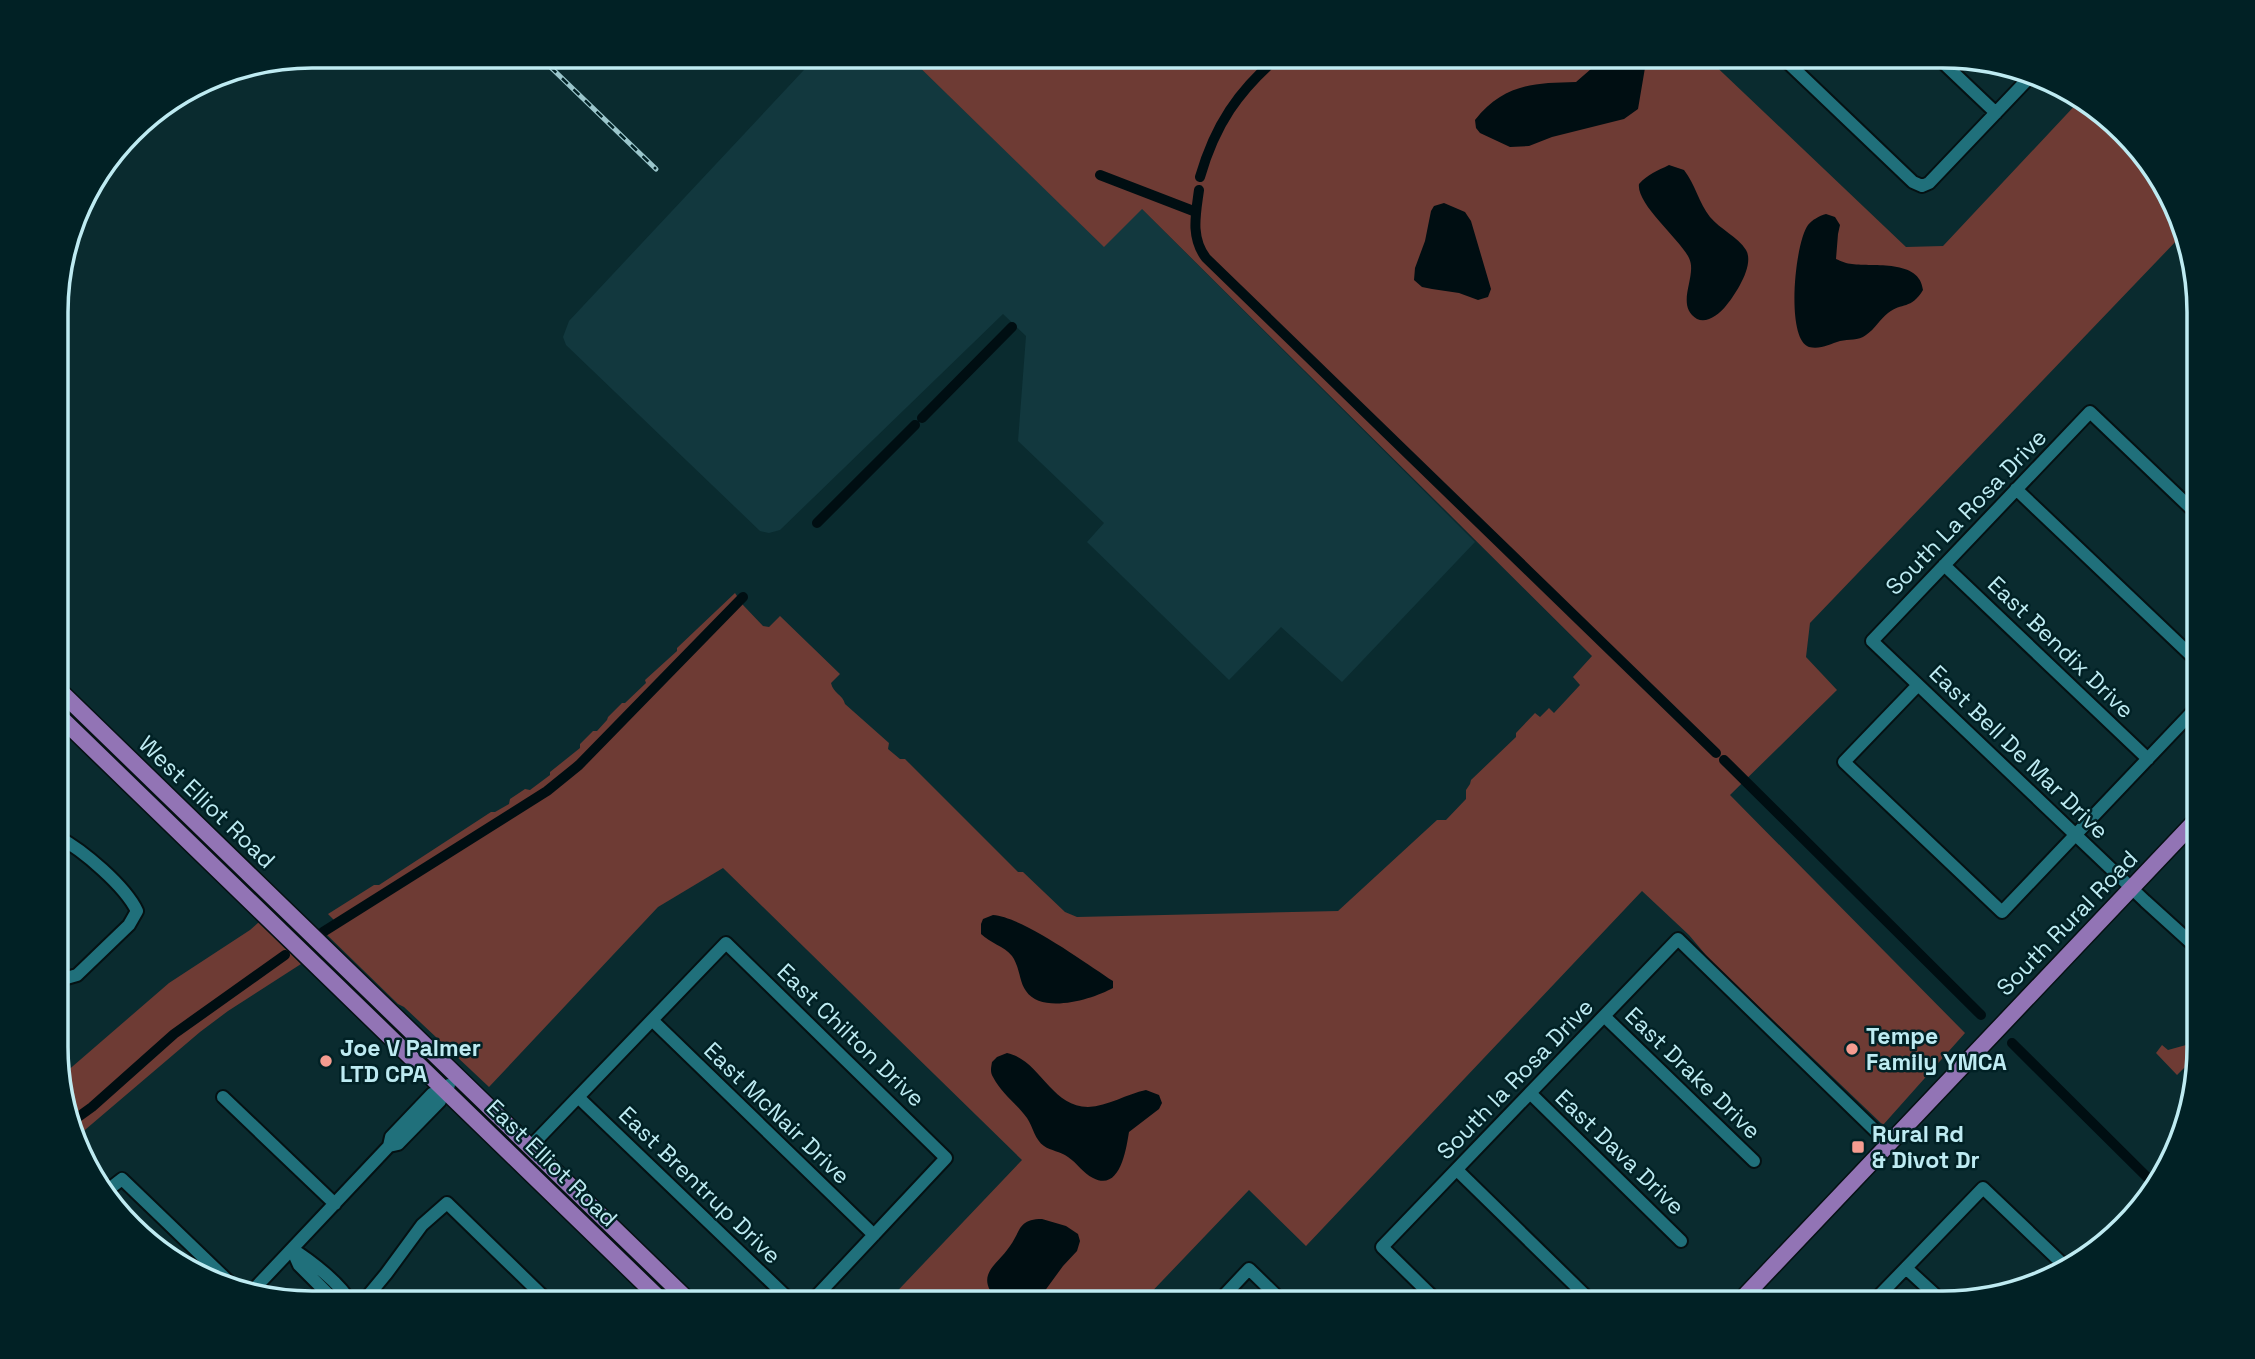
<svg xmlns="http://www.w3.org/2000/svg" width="2255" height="1359" viewBox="0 0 2255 1359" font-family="'Space Grotesk',sans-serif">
<rect width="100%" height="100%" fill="#0a2b2f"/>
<path fill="#12383e" d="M817 56H908L1104 246 1141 208 1475 542 1342 682 1281 627 1229 680 1087 542 1104 523 1018 441 1026 336 1003 314 780 530 769 533 760 531 566 345 563 337 569 321Z"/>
<path fill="#6e3b34" d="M908 56H1705L1906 247 1943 246 2080 100 2164 184 2180 237 1810 623 1806 657 1837 690 1730 795 1965 1033 1883 1125 1710 960 1689 935 1642 891 1306 1246 1249 1190 1141 1303H886L1022 1160 723 868 658 907 489 1087 404 1007 398 1004 326 934 339 925 328 914 374 885H379L491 812H495L509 804 510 799 525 789 530 790 550 775V772L580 748V744L593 731H597L607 720 608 717 622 703H625L646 683 645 680 677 651V648L735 593 743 605 763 626 769 627 780 616 840 674 831 683C833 693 843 695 845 704L889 743 888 749 900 759H905L1018 872H1023L1065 912 1077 917 1338 911 1437 820H1446L1466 799V790L1470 784 1471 780 1516 737V733L1535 713 1540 717 1549 708 1554 713 1580 685 1573 677 1592 656 1142 209 1104 247Z
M259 922 301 964 228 1011 200 1032 79 1135 58 1079 169 983 250 930Z
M2198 1032V1063L2195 1075 2186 1066 2177 1075 2156 1053 2162 1045 2168 1050 2186 1045Z"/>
<path fill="#000e12" d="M1599 56H1647L1638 109 1624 119 1552 137 1529 146 1510 147 1480 133 1476 128 1475 120C1504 84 1533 83 1576 82L1599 62Z
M1669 165 1684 170C1695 184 1699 203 1710 217 1720 229 1738 237 1746 250 1755 265 1735 295 1725 307 1719 314 1707 324 1697 319 1674 305 1698 276 1689 258 1680 239 1636 204 1639 184 1648 174 1657 171 1669 165Z
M1444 203 1465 212 1471 221 1491 289 1488 297 1478 300 1459 293 1432 289 1422 287 1414 280 1415 268 1425 241 1431 211 1434 206Z
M1826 214 1835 217 1840 225 1838 234 1836 259C1841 261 1847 264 1852 264 1873 267 1920 259 1923 290 1911 310 1902 302 1888 313 1880 319 1875 329 1866 335 1858 341 1849 339 1840 341 1830 344 1820 350 1809 347 1785 339 1795 242 1808 225 1812 220 1819 216 1826 214Z
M993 915C1023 917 1087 964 1113 981V988C1093 999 1042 1015 1026 991 1019 982 1020 967 1012 956 1004 946 990 943 981 934V924L983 919Z
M1007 1053C1040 1060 1051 1107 1088 1107 1108 1106 1127 1094 1146 1090L1159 1095 1162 1103 1159 1109 1129 1132C1126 1150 1120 1192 1093 1178 1083 1173 1077 1163 1068 1157 1060 1151 1051 1151 1044 1146 1035 1140 1033 1127 1027 1118 1017 1104 1001 1093 993 1077 990 1072 991 1068 992 1062L997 1057Z
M1042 1219 1066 1226 1078 1234 1080 1241 1077 1251 1063 1266 1036 1303H999C973 1274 996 1267 1010 1246 1021 1231 1018 1219 1042 1219Z"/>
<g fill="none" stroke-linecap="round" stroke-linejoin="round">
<path stroke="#000e12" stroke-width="10" d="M1100 175 1196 212
M1200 177C1215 125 1238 91 1279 56
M1199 190C1196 213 1190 237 1206 258L1716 753
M922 418 1012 327
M817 523 915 425
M1724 760 1981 1015
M323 932 547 791 579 765 743 597
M2012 1043 2155 1185
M74 1120 92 1107 174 1034 285 955"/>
<g stroke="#051113" stroke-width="16">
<path id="minor" d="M1781 56 1913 182 1922 186 1929 183 2028 79
M1936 56 1996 113
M2016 489 2198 662
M2198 515 2090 412 1872 641 2145 901 2198 949
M1944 565 2148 759
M1918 685 1844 762 2002 912 2198 706
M58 837C83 850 125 886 137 911L129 925 77 975 63 979 58 977
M1604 1016 1754 1161
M652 1020 874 1235
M1530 1093 1681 1241
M223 1097 335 1204
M578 1097 793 1303
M389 1146 391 1137 432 1094 443 1090
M530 1147 726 943 946 1158 810 1303
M1457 1170 1593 1303
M104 1193 122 1179 227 1280
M292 1249C310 1260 341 1284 351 1303
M292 1249 299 1265 337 1303
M1906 1268 1943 1302
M255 1288 389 1146 398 1144 440 1101 443 1090 449 1085
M1873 1302 1983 1188 2068 1269
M362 1303 386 1274 422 1225 447 1203 550 1303
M1217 1303 1249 1269 1284 1303
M1439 1303 1382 1247 1678 939 1889 1144"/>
</g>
<g stroke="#051113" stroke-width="19">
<path id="major" d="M58 689 691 1303
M58 715 664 1303
M1738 1303 2198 818"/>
</g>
<use href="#minor" stroke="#20707b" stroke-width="12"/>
<use href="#major" stroke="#9274b5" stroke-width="16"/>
<g stroke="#9ac5cb" stroke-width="5">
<path id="rail" d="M539 56 656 169"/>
</g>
<use href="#rail" stroke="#012125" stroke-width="2.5" stroke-dasharray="8" stroke-linecap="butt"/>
</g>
<g fill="#f59c90" stroke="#012125" stroke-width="2.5">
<circle cx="1852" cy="1049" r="7"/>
<circle cx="326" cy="1061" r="7"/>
<rect x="1851" y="1140" width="14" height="14" rx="3.5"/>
</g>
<g text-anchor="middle" stroke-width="5" stroke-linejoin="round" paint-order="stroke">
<g font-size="23" fill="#beebf2" stroke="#012125">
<text transform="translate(1966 512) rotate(-46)" y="8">South La Rosa Drive</text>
<text transform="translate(2061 647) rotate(44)" y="8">East Bendix Drive</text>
<text transform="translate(2019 752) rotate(44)" y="8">East Bell De Mar Drive</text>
<text transform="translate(207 802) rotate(44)" y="8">West Elliot Road</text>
<text transform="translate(2067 923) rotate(-46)" y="8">South Rural Road</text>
<text transform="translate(851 1035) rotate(44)" y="8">East Chilton Drive</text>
<text transform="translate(1693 1073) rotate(44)" y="8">East Drake Drive</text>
<text transform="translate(1515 1079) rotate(-46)" y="8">South la Rosa Drive</text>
<text transform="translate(777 1113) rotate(44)" y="8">East McNair Drive</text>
<text transform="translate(1620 1152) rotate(44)" y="8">East Dava Drive</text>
<text transform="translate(552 1163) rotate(44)" y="8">East Elliot Road</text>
<text transform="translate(700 1185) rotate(44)" y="8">East Brentrup Drive</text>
</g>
<g font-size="23" font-weight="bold" fill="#beebf2" stroke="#012125" text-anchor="start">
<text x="1866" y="1044">Tempe<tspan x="1866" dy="26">Family YMCA</tspan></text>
<text x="340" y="1056">Joe V Palmer<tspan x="340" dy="26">LTD CPA</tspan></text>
<text x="1872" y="1142">Rural Rd<tspan x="1872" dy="26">&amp; Divot Dr</tspan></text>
</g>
</g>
<path d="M0 0H2255V1359H0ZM312 68H1943A244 244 0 0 1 2187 312V1047A244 244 0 0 1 1943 1291H312A244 244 0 0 1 68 1047V312A244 244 0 0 1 312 68Z" fill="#012125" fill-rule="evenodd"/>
<path fill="none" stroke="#beebf2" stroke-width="3.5" d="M312 68H1943A244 244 0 0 1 2187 312V1047A244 244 0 0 1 1943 1291H312A244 244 0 0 1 68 1047V312A244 244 0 0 1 312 68Z"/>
</svg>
